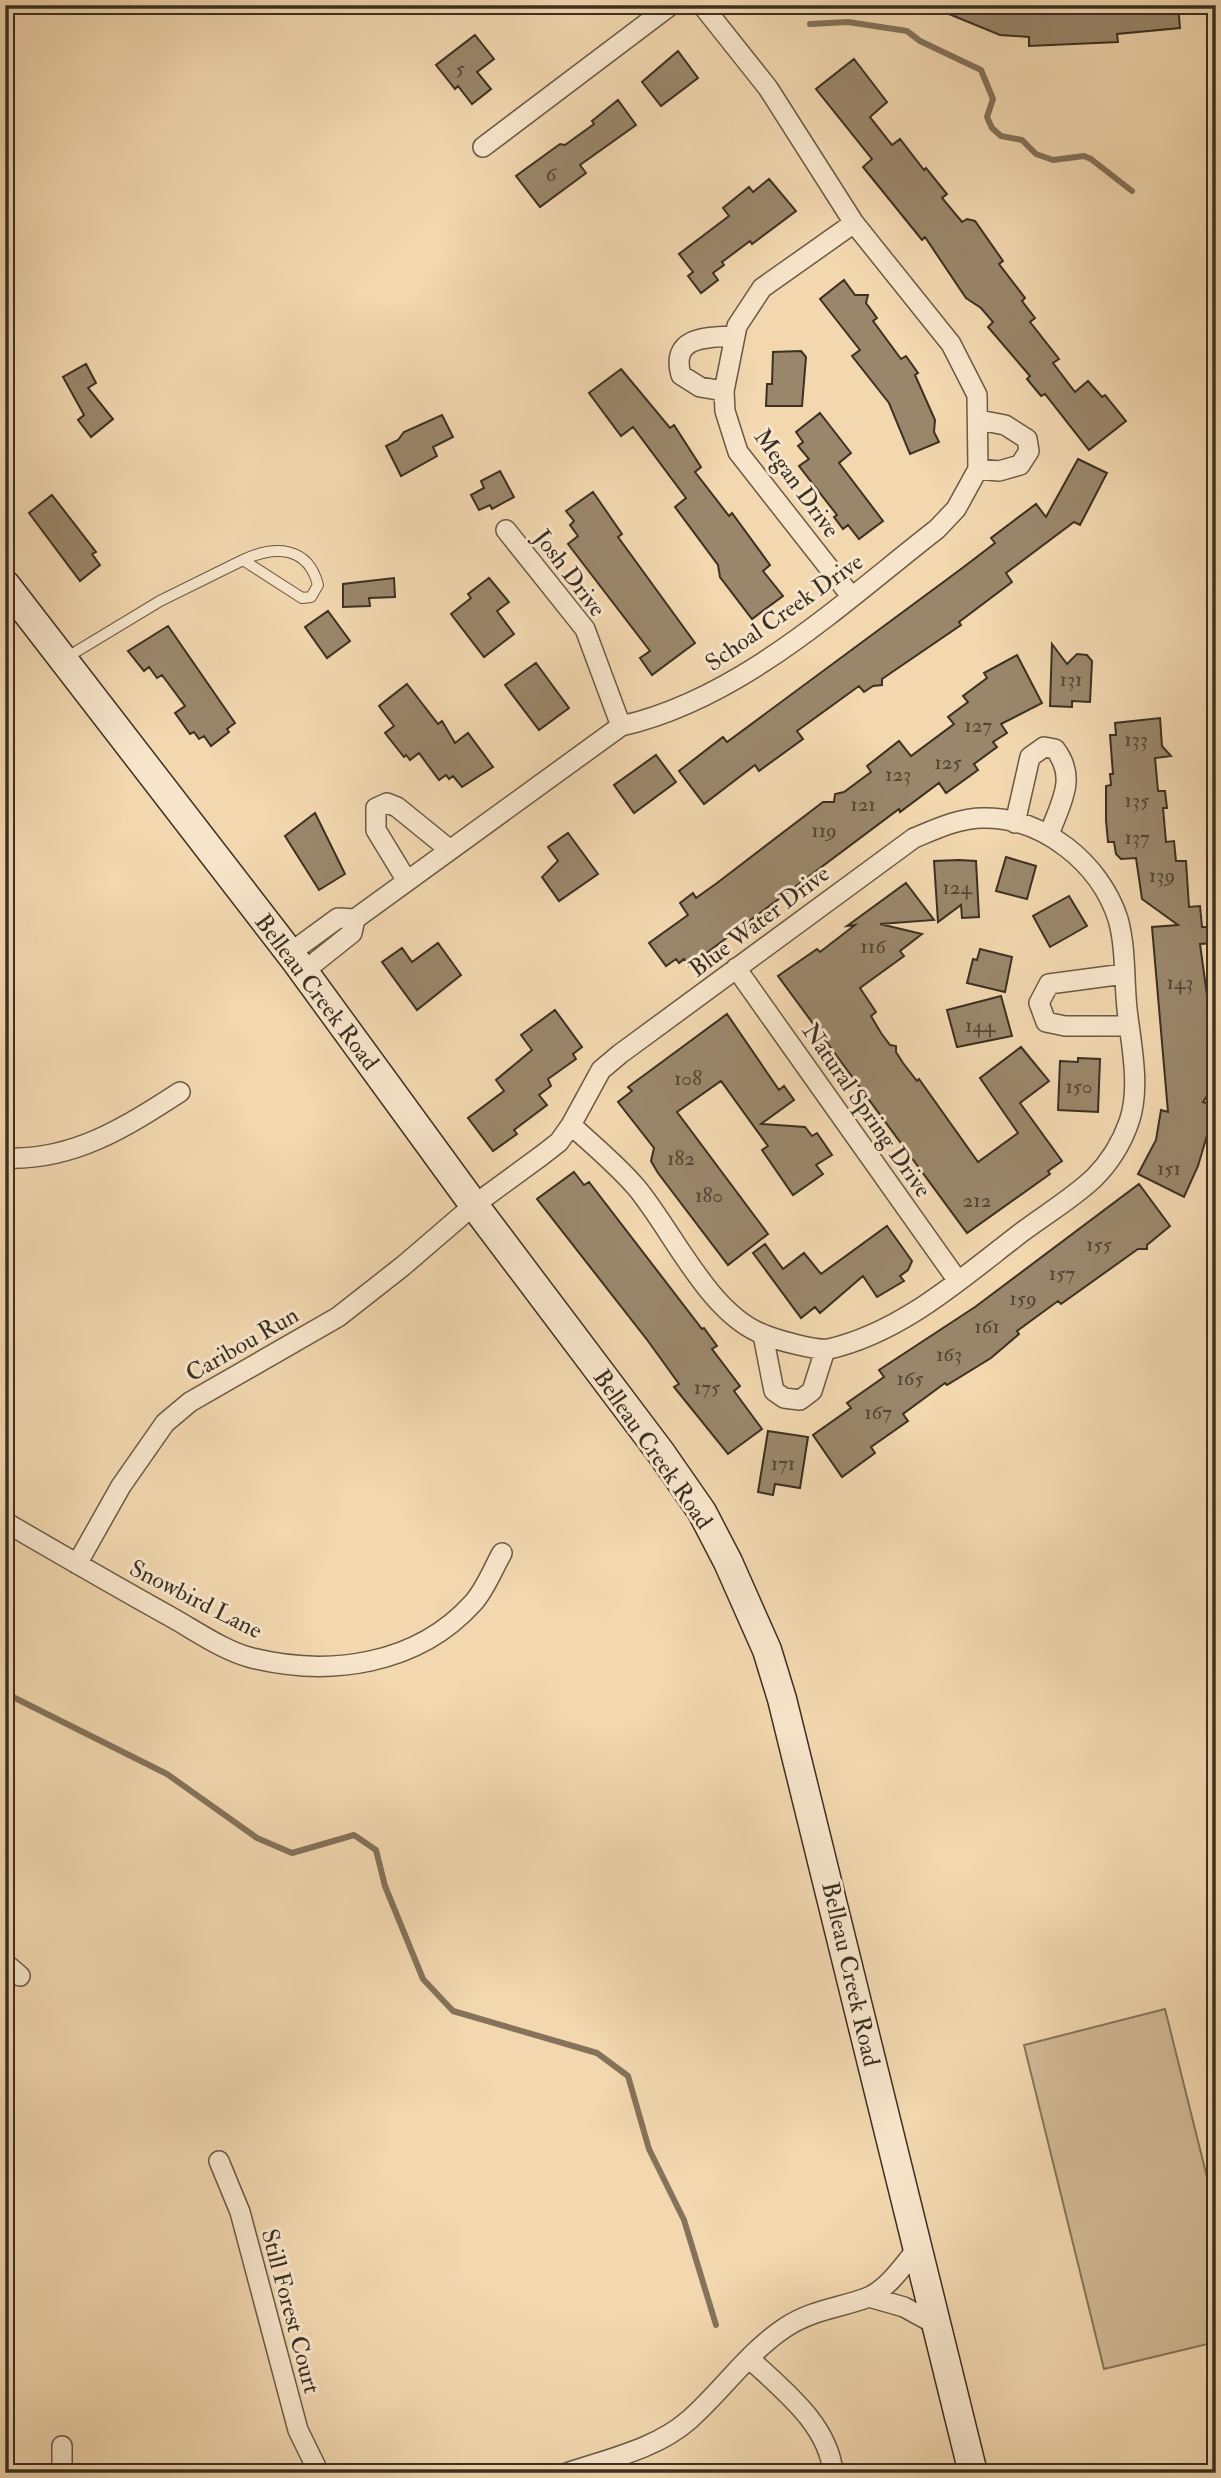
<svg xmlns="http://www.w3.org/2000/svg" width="1221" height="2478" viewBox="0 0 1221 2478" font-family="'IM FELL Double Pica',serif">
<rect width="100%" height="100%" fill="#f2d7af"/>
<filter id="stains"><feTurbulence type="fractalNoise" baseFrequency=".00286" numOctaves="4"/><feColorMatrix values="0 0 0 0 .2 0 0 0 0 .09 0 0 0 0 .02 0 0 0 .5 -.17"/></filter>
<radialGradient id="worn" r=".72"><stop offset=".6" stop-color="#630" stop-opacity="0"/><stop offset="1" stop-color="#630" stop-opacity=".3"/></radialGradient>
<path fill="#d3bb97" stroke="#87765c" stroke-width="2" d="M1165 2009 1216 2213V2342L1104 2369 1024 2045Z"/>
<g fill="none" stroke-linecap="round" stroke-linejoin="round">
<path stroke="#84725a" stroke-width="6" d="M810 24 848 22 907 31 920 41 981 70 993 99 987 117 992 128 1001 136 1022 140 1036 154 1053 160 1084 156 1091 159 1132 191
M5 1693 167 1774 257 1838 292 1853 354 1835 376 1850 385 1886 423 1979 453 2011 597 2053 628 2076 649 2149 684 2220 716 2325"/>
</g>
<path fill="#9a876b" stroke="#3b3022" stroke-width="2" d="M927 5H1178L1180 28 1117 34 1118 42 1029 46V37L1000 35Z
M475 35 494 59 477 72 491 89 472 104 458 86 455 89 436 65Z
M678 51 698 78 661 106 642 82Z
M854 59 887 102 870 117 892 145 900 139 924 170 926 168 947 194 942 198 962 222 967 219 975 221 1003 261 999 264 1025 298 1022 301 1035 318 1030 322 1059 359 1053 363 1075 392 1088 381 1102 397 1105 395 1126 421 1089 450 1045 394 1041 396 1027 379 1030 376 988 327 993 322 981 308 966 298 925 237 922 240 863 167 872 159 816 89Z
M618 100 636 125 580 165 586 173 540 207 516 176 560 144 565 145 594 124 592 121Z
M769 179 796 211 752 244 750 241 722 262 724 265 713 273 718 280 701 293 688 276 693 272 679 254 729 216 723 208 749 187 753 192Z
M844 280 855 295H868L866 303 877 318 873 321 901 359 906 356 918 373 915 375 935 420 934 432 939 442 910 454 889 403 852 356 860 350 820 299Z
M801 351 806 357 802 406H766L767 384H772L773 352Z
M86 364 96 383 88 388 113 419 91 437 78 420 84 415 63 377Z
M621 369 670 428 674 425 701 467 695 472 729 516 732 513 770 565 763 571 783 596 752 619 720 577 718 565 675 507 686 498 633 427 621 436 589 393Z
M820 413 851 453 839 463 883 521 859 539 848 525 843 529 834 517 837 515 799 466 809 459 798 446 803 442 796 432Z
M442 415 453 437 433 447 437 456 401 476 386 446 398 440 404 432Z
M1078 459 1107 473 1080 525 1074 522 1006 573 1012 582 959 622 961 625 882 679V685L873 686 864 692 859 686 797 731 803 739 759 771 755 765 704 804 679 771 723 737 727 742 961 569 995 543 991 538 1036 504 1046 517Z
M500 471 514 497 492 509 490 505 479 510 471 495 484 488 481 481Z
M593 492 622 534 618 537 695 643 652 675 640 658 650 651 568 544 578 536 570 525 574 521 566 511Z
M52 495 96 552 92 554 100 565 80 581 29 513Z
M394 578 395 597 369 598 370 606 343 607V584Z
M489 578 509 602 497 611 514 634 484 657 451 614 471 598 468 594Z
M328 611 350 641 327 658 305 627Z
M168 626 235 723 227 729 229 732 211 746 204 736 199 739 194 732 190 734 175 713 185 706 162 675 157 678 149 667 144 671 128 651Z
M1052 644 1067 664 1077 654 1087 655 1092 661 1090 702 1072 701V707L1050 706Z
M1017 655 1042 703 1001 724 1007 733 993 742 997 747 974 764 978 770 946 793 939 783 900 812 899 809 689 966 684 959 679 963 676 959 666 966 649 943 688 915 680 903 693 893 696 898 717 883 823 802H834L835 794 844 792 871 772 867 766 899 741 911 756 954 724 948 717 968 702 963 696 987 678 984 673Z
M536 663 569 708 539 730 505 685Z
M407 684 438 724 442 721 455 743 468 733 493 767 462 787 453 776 449 779 446 775 439 780 419 753 410 760 406 755 404 757 385 733 394 726 379 706Z
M1160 718 1162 746 1171 756 1155 758 1158 791H1165L1167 808H1163L1166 842 1174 841 1176 861H1186L1189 907 1200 906 1202 927H1212L1213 943 1200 944 1216 1061V1082L1203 1102 1216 1105 1198 1166 1184 1197 1138 1174 1156 1140 1161 1110 1168 1112 1152 927 1178 925 1142 899 1136 858 1121 859 1116 854 1114 842H1108L1106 820V786L1111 785 1110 774H1113L1110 735H1116L1115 723Z
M656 755 676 782 634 813 614 785Z
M315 813 345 874 319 890 285 836Z
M568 833 598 874 559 901 542 877 558 861 548 847Z
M1006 857 1036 866 1027 899 996 891Z
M959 860 976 861 979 917 962 918 961 905 938 922 934 861Z
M906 883 934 920 880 924 922 934 900 951 904 956 860 988 876 1012 871 1016 881 1033 890 1045 896 1046V1052L903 1063 917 1081 919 1079 978 1162 1018 1133 980 1078 1021 1047 1049 1081 1020 1103 1062 1161 1048 1171 1050 1174 967 1233 778 976 817 949 820 952 855 925 847 926Z
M1069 896 1087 926 1050 947 1033 916Z
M438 943 461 975 417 1010 382 962 402 948 412 962Z
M980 949 1012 957 1005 992 967 983 973 959 977 960Z
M1001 996 1012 1036 957 1047 947 1010Z
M555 1010 582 1047 573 1054 576 1059 548 1079 551 1086 539 1095 547 1105 514 1130 517 1134 493 1151 468 1118 504 1091 496 1080 532 1050 521 1035Z
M727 1014 779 1090 784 1086 794 1100 761 1124 805 1127 812 1136 817 1133 832 1155 816 1165 823 1174 793 1195 762 1150 768 1146 721 1081 677 1112 768 1234 728 1265 658 1173 651 1161 654 1148 618 1102 632 1091 628 1087Z
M1078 1058 1100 1059 1098 1112 1058 1110 1060 1061 1078 1062Z
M574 1172 584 1185 589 1182 702 1329 704 1328 717 1346 712 1349 740 1386 734 1391 762 1429 728 1454 674 1387 679 1384 648 1341 537 1199Z
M1139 1184 1170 1226 1147 1245V1249H1138L1061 1304 1058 1301 1017 1331 1019 1334 991 1358 947 1385 945 1383 903 1414 908 1421 871 1447 875 1453 842 1477 813 1435 851 1408 847 1403 884 1377 879 1370 975 1307Z
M887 1226 912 1261 908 1270 900 1276 904 1281 877 1297 863 1276 820 1313 815 1307 801 1318 753 1253 765 1244 783 1269 804 1253 821 1274Z
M768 1431 808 1437 800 1488 775 1484 773 1495 758 1492Z"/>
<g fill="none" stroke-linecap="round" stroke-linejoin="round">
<g stroke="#695a45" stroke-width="12">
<path id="service" d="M64 659 160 601 243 560C275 545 308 546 318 585L311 597 302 598 243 560"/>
</g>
<g stroke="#695a45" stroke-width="22">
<path id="minor" d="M483 147 671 5
M724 391 700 387 681 375C670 336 708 337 734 336
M978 469 999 471 1020 465 1029 451 1027 439 1005 425 979 420
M506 530 585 629 621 726
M851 596 738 452 725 411 724 391 737 326 762 288 854 223
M1015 823 1030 757 1044 747 1055 749C1078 779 1060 803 1049 835
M407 881 376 830V808L387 803 397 807 450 850
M290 953 338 918 355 919 621 726C741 699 842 603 937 529L956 509 978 469 977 395 951 344 854 223 768 88 702 5
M736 968 958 1281
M303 972 352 933 355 919
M1124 974 1049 984 1039 1003 1046 1022 1065 1026H1129
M5 1158C73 1161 126 1127 180 1092
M763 1335 774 1391 784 1398 800 1400 812 1391 825 1350
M5 1522C60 1554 115 1586 171 1617 196 1631 224 1651 252 1658 330 1677 417 1665 473 1603 485 1590 493 1569 502 1553
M77 1564 121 1486 165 1423 190 1402 338 1317 403 1266 474 1205 541 1156 559 1142 571 1125 601 1070 620 1054 914 838C936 829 959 818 983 818 1043 817 1100 863 1118 919 1126 947 1124 981 1127 1009 1131 1044 1141 1088 1129 1122 1122 1142 1109 1163 1094 1178 1073 1198 1046 1214 1022 1232 963 1277 903 1332 829 1349 817 1351 777 1340 765 1335 709 1315 673 1231 636 1187 617 1165 593 1145 571 1125
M5 1963 20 1976
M219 2161 240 2212 298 2430 319 2473
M869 2297 904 2307 935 2324
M750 2359C783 2390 829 2425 833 2473
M62 2446V2473
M567 2473C608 2459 656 2449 689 2420 722 2391 749 2351 786 2327 812 2310 839 2308 866 2298 887 2290 903 2266 916 2250"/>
</g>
<g stroke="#3b3022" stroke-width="31">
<path id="secondary" d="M5 584 296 961 474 1205 661 1453 702 1512 728 1562 767 1650 782 1699 973 2473"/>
</g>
<use href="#service" stroke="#f7e5cb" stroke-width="10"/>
<use href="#minor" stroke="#f7e5cb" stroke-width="19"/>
<use href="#secondary" stroke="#f7e5cb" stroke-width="28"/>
</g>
<g text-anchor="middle" stroke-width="6" stroke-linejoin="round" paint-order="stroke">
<g font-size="21" fill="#534634">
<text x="460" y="75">5</text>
<text x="551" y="181">6</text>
<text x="1071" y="686">131</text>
<text x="978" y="732">127</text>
<text x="1136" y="746">133</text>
<text x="948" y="769">125</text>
<text x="898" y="781">123</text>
<text x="1137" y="807">135</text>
<text x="863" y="811">121</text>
<text x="824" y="837">119</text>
<text x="1137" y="844">137</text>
<text x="1162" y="882">139</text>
<text x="957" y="894">124</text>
<text x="873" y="953">116</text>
<text x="1180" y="989">143</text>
<text x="980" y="1032">144</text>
<text x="688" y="1085">108</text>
<text x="1079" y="1093">150</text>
<text x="681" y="1165">182</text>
<text x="1169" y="1175">151</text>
<text x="709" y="1202">180</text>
<text x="977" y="1207">212</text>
<text x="1099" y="1251">155</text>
<text x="1062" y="1280">157</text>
<text x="1023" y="1305">159</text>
<text x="987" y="1333">161</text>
<text x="949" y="1361">163</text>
<text x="910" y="1385">165</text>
<text x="707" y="1394">175</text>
<text x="878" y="1419">167</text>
<text x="783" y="1470">171</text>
</g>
<g font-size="24" fill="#3b3022" stroke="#f7e5cb">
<text transform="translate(797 483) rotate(54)" y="8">Megan Drive</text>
<text transform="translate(570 573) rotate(53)" y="8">Josh Drive</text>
<text transform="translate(784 612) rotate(-35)" y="8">Schoal Creek Drive</text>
<text transform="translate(759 921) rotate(-37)" y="8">Blue Water Drive</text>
<text transform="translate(317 992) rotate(53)" y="8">Belleau Creek Road</text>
<text transform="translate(867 1110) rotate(55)" y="8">Natural Spring Drive</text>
<text transform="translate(242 1344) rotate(-30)" y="8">Caribou Run</text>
<text transform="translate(653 1449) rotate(55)" y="8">Belleau Creek Road</text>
<text transform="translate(196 1599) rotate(27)" y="8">Snowbird Lane</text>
<text transform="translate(851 1974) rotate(77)" y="8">Belleau Creek Road</text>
<text transform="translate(291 2311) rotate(75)" y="8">Still Forest Court</text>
</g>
</g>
<rect width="1221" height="2478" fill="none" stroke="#f2d7af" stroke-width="28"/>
<rect x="7" y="7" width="1207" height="2464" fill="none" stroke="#3b3022" stroke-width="3.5"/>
<rect x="14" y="14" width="1193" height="2450" fill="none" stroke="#3b3022" stroke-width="2"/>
<rect width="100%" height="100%" filter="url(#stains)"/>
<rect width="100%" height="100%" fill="url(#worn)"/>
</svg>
